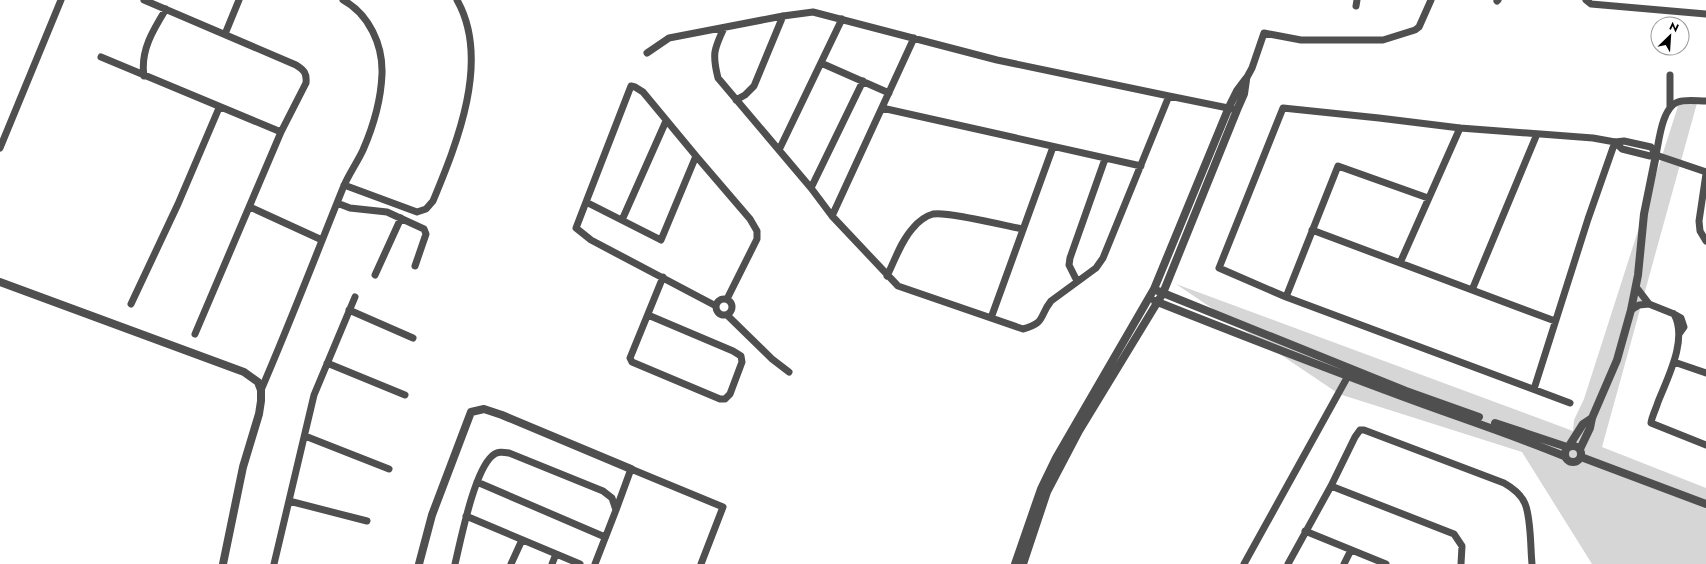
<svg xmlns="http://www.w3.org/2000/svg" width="1706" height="564" viewBox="0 0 1706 564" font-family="Jost,sans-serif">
<rect width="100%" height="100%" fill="#fff"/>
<path fill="#d6d6d6" d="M1679 103H1697L1602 447 1706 488V564H1592L1522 452 1339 394 1176 284 1573 431 1574 420 1584 399Z"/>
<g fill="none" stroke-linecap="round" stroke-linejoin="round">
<path stroke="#4f4f4f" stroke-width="7" d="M144 0 296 65C304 70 307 73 306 83L281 132 195 334
M1586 0 1591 4 1706 14
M1497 1 1498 0
M1356 6 1357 0
M724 28C714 49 712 54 718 78L811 188 832 216 914 38
M225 34 239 0
M647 53 669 38 783 16 813 12 997 60 1169 96 1103 258 1096 268 1051 301C1039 316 1046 323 1023 329L898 286 832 216
M101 57 281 132
M821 63 889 93
M144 76C140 51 153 30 166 9
M1246 79 1252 68 1264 33 1301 40H1383L1415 30 1419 27 1431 0
M631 86 635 87 643 92 696 156 661 240 586 202Z
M1169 96 1233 109
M736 100 745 95 754 86 783 16
M1670 107V75
M882 108 1141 166
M1615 142 1622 149 1650 156 1656 155 1706 172
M0 148 61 0
M779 150 842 19
M1656 155C1659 141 1662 107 1678 102 1685 99 1698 101 1706 101
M696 156 750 219 757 231V239L727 299
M1706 174 1699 221 1700 231 1706 241
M344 185 417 212 426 209 433 201C457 143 491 60 457 0
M811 188 863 81
M586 202 576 228 591 240 716 306
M337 203 350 208 387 212 424 229 426 234 415 266
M250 207 322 240
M622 220 666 121
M1312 230 1555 321
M1400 263 1460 128
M375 275 401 218
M887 276C895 260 901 241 913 228 918 222 926 216 933 214 947 211 1006 226 1023 229
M1077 281 1069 265 1070 258 1105 159
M1636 287 1649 304 1674 314 1681 318 1684 327 1679 334
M1472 290 1537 134
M1286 297 1338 166 1428 198
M716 307a8 8 0 1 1 16 0a8 8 0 1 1-16 0Z
M131 304 178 204 219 108
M349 310 413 338
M1631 310 1639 305 1649 304
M1674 314C1688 339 1668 377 1658 402 1656 409 1652 416 1651 423L1706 445
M648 315 733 351 741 356 742 362 730 394 725 399H720L632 362 630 358 663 277
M727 315 772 359 789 372
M991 318 1053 147
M1674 362 1706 373
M327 363 405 395
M1534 389 1588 219 1615 142
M261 390C290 323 316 255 343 188 348 175 357 163 363 150 373 127 381 99 382 74 383 45 369 14 343 0
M1570 403 1286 297 1219 268 1283 108 1379 118 1460 128 1593 138 1615 142 1624 141 1651 147 1656 155
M305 436 389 469
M477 482 605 537
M1331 486 1454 534 1462 546 1461 564
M289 501 367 521
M616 510 631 469 723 507 701 564
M466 516 580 564
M1305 531 1386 564
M274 564 314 395 355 297
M455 564C461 539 474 472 492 456 497 451 503 452 509 453L603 491 612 498 616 510 595 564
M511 564 522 540
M552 564 556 554
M1244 564 1348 376
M1288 564 1331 486 1355 437 1360 430H1364L1504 483C1527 496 1528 508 1530 532 1531 543 1531 553 1532 564
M1344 564 1351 550"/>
<path stroke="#4f4f4f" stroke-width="8" d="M0 282 244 372 258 382 261 390V401L259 414 243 467 223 564
M1158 291 1406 391 1479 417
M1155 301C1243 336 1333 371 1423 404 1470 421 1518 437 1564 456
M1495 423 1567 447
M1565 454a8 8 0 1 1 16 0a8 8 0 1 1-16 0Z
M1569 446 1583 424 1592 418
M1580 449 1590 428 1592 418 1617 360 1631 310 1638 275 1644 214 1656 155
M1581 457 1706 504
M419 564 432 515 471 412 484 409 502 415 631 469
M1015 564 1041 489 1056 458 1154 289 1229 107 1237 91 1246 79
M1023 564 1047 492 1079 431 1163 293 1237 110 1244 94 1246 80"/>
</g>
<g transform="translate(1670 36) rotate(25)"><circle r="19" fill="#ffffff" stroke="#999999"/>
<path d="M0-3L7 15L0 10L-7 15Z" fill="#000000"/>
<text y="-6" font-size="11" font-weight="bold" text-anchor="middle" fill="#000000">N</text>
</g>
</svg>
